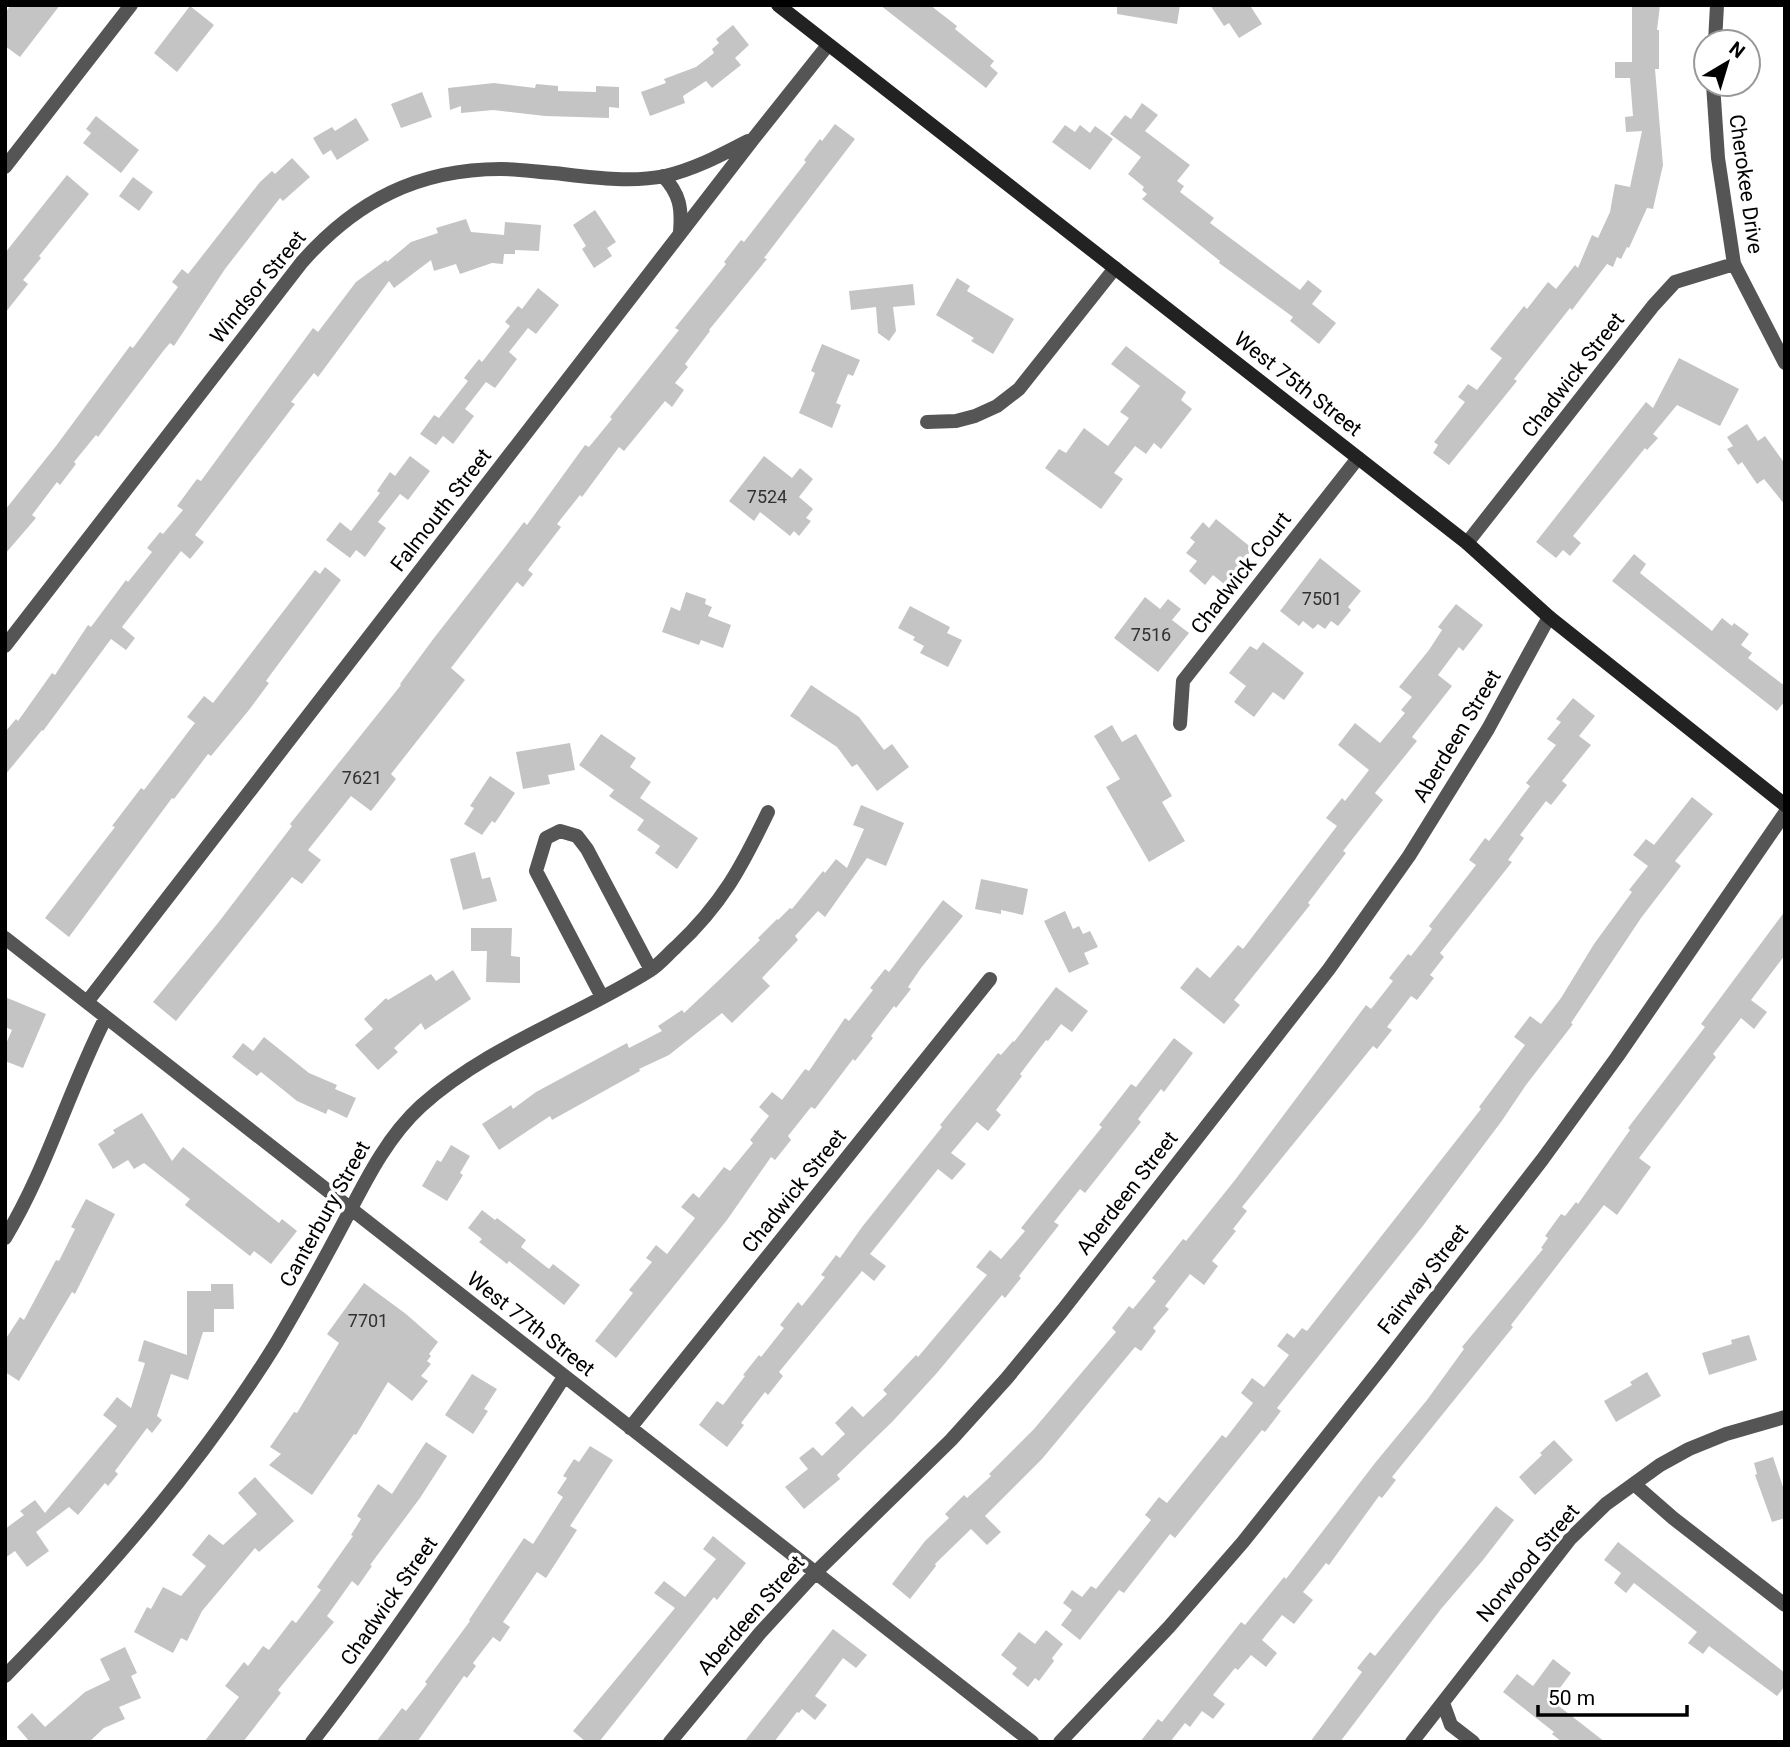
<svg xmlns="http://www.w3.org/2000/svg" width="1790" height="1747" viewBox="0 0 1790 1747" font-family="Roboto,sans-serif">
<rect width="100%" height="100%" fill="#fff"/>
<path fill="#c4c4c4" d="M11 5H60L20 57 5 46V13Z
M880 5H930L957 26 955 29 994 61 990 66 998 73 986 88Z
M1117 5H1180L1177 24 1117 14Z
M1210 5H1254L1251 7 1262 24 1239 38 1229 23 1224 26Z
M1632 5H1660L1657 30H1659V69H1655L1663 165 1653 209 1647 208 1629 248 1627 247 1621 259 1617 257 1613 267 1607 264 1572 310 1570 308 1514 379 1517 381 1449 465 1433 453 1438 445 1434 442 1465 402 1458 397 1468 384 1477 390 1502 358 1490 349 1524 306 1527 309 1548 282 1556 289 1575 265 1578 268 1592 235 1598 238 1610 212 1615 184 1630 187 1642 131 1626 132 1625 117 1633 116 1630 78H1615V62H1632Z
M190 6 214 25 177 72 154 53Z
M733 25 749 45 735 58 741 65 712 88 706 81 683 96 685 103 650 116 641 92 666 83 664 79 696 67 714 53 712 49 719 43 716 39Z
M494 83 535 88 536 84 558 86V91L596 92V86L619 87V108L609 107V118L545 116 493 110 461 113V106L450 110 448 88Z
M422 92 432 117 401 128 391 104Z
M1142 103 1158 115 1145 131 1190 165 1177 181 1184 186 1180 192 1214 218 1210 223 1300 290 1308 280 1322 291 1312 304 1336 323 1319 344 1290 321 1293 317 1219 263 1220 261 1142 199 1147 194 1142 190 1144 187 1128 174 1141 157 1110 134 1125 115 1131 119Z
M96 116 139 150 121 173 83 143 91 133 86 129Z
M356 118 369 140 337 160 331 150 323 155 313 138 332 127 335 131Z
M835 124 855 139 764 258 767 259 709 330 710 331 685 364 688 367 675 383 684 390 672 407 665 401 624 451 619 447 582 497 580 495 557 524 561 527 528 570 533 574 523 587 517 582 451 668 465 680 391 774 396 779 371 811 351 796 308 850 321 860 302 884 292 877 176 1021 153 1002 218 923 292 826 290 824 401 685 400 684 434 638 505 547 524 522 527 525 585 445 589 447 612 419 610 417 679 330 675 328 726 264 724 262 741 240 744 242 806 162 804 160 820 139 822 141Z
M1065 125 1075 132 1080 125 1090 133 1095 126 1113 139 1090 170 1052 142Z
M292 158 310 177 283 201 280 198 225 269 174 346 170 343 164 350 98 437 96 435 74 462 76 464 60 485 57 482 32 515 36 518 5 554V510L56 446 130 346 133 348 178 287 172 282 182 269 188 274 260 182 272 171 275 174Z
M67 175 89 194 39 256 41 258 23 280 28 284 5 313V253Z
M133 177 153 192 139 211 119 196Z
M595 210 616 242 607 248 612 256 594 268 582 249 586 246 573 225Z
M466 219 471 232 504 235 505 222 541 225 539 251 515 250V254H504L503 264 492 263 460 274 456 264 434 271 431 260 394 288 389 281 318 377 314 373 291 402 295 404 195 535 204 542 190 559 181 551 122 627 135 638 126 650 111 639 43 731 42 730 5 775V732L16 719 18 721 52 673 55 675 88 625 91 627 126 580 128 582 152 552 147 548 160 532 163 534 183 510 177 506 197 479 201 481 313 328 318 332 356 282 386 260 387 262 411 242 438 233 436 228Z
M957 278 970 286 967 291 1014 319 993 354 971 341 974 338 936 315Z
M913 284 915 305 893 307 896 331 889 341 878 333 876 307 851 310 849 291Z
M538 288 559 305 536 334 528 328 509 352 517 359 495 388 486 382 465 409 474 416 453 444 443 436 436 445 420 434 434 415 439 418 468 381 464 378 479 359 482 362 510 326 505 322 518 306 522 309Z
M822 344 860 360 853 376 848 374 836 403 841 405 832 428 799 413 815 373 811 371Z
M1126 346 1186 392 1181 400 1192 409 1161 449 1154 443 1146 454 1135 446 1114 473 1123 479 1101 509 1045 468 1059 449 1066 453 1084 428 1108 446 1129 418 1120 412 1140 386 1111 364Z
M1679 358 1739 389 1720 426 1677 405 1653 434 1658 438 1647 450 1645 448 1573 536 1581 543 1570 556 1563 550 1556 558 1536 542 1646 402 1653 408Z
M1747 424 1758 441 1765 436 1785 464V505L1764 479 1757 484 1742 462 1738 465 1727 449 1733 446 1727 437Z
M410 456 430 471 408 500 400 494 378 522 386 528 365 557 356 550 350 558 326 540 340 522 351 531 380 493 377 491 390 472 395 476Z
M764 456 792 478 800 468 813 479 799 497 813 509 806 518 811 521 799 536 794 531 790 536 760 512 754 521 729 501Z
M1216 519 1253 549 1240 564 1246 569 1230 589 1213 575 1205 585 1189 571 1197 561 1186 553 1195 542 1190 538 1203 522 1209 528Z
M1634 554 1646 564 1640 573 1712 631 1722 618 1732 626 1734 623 1749 634 1741 645 1752 653 1748 658 1785 686V701L1777 711 1612 581Z
M1320 558 1361 591 1348 607 1351 610 1338 626 1331 621 1325 629 1318 624 1313 629 1303 621 1299 626 1280 611Z
M325 567 341 580 271 674 266 681 269 683 249 710 211 756 208 754 174 799 172 798 69 937 45 918 115 827 112 826 141 788 144 790 195 723 187 717 204 696 213 703 315 570 320 574Z
M686 592 706 599 705 604 712 607 708 616 731 625 723 648 701 640 699 645 662 632 671 607 680 611Z
M1145 597 1160 609 1168 599 1181 609 1172 620 1189 633 1158 672 1114 638Z
M1456 604 1483 625 1463 651 1459 647 1438 675 1452 686 1412 737 1417 741 1375 793 1383 800 1343 851 1346 853 1308 903 1310 905 1234 1000 1240 1005 1224 1024 1180 988 1197 967 1210 978 1238 945 1243 949 1337 826 1326 818 1342 798 1345 801 1369 770 1338 745 1355 723 1380 743 1405 713 1401 710 1412 697 1399 687 1429 650 1442 630 1438 627Z
M910 606 950 627 947 633 962 640 948 667 920 653 924 646 913 640 915 637 898 628Z
M1263 642 1304 673 1284 700 1273 692 1254 717 1234 702 1246 686 1229 673 1250 646 1257 650Z
M811 685 859 717 884 750 892 744 909 767 877 791 857 764 852 767 837 747 790 716Z
M1573 698 1595 716 1579 736 1591 745 1562 781 1567 785 1551 805 1546 801 1520 835 1524 838 1508 860 1512 862 1440 953 1444 957 1430 975 1434 978 1417 1000 1411 996 1387 1027 1392 1030 1377 1049 1373 1046 1242 1207 1247 1211 1233 1229 1236 1231 1212 1261 1218 1266 1204 1285 1190 1274 1165 1306 1169 1309 1153 1328 1156 1331 1141 1351 1135 1347 1042 1459 985 1516 1001 1532 987 1545 971 1529 935 1564 936 1566 910 1599 892 1584 925 1541 949 1518 945 1514 964 1495 967 1498 991 1476 989 1474 1034 1429 1116 1332 1112 1328 1129 1306 1133 1309 1156 1281 1152 1278 1183 1239 1186 1241 1235 1180 1366 1005 1371 1009 1393 981 1389 978 1408 954 1411 956 1432 929 1429 926 1476 865 1469 860 1485 838 1489 841 1530 786 1526 783 1556 745 1547 739 1561 722 1556 719Z
M1112 725 1122 742 1136 734 1172 796 1162 802 1185 841 1149 862 1106 787 1120 779 1094 736Z
M601 734 636 758 630 767 651 782 640 798 698 838 677 869 655 853 660 846 637 830 644 820 609 796 614 790 579 765Z
M570 743 575 770 548 775 550 784 523 789 516 752Z
M490 776 515 793 495 823 492 821 482 835 464 824 474 808 470 806Z
M1692 797 1713 814 1675 861 1681 866 1641 918 1571 1023 1573 1024 1526 1085 1501 1122 1422 1227 1277 1408 1281 1411 1265 1432 1262 1430 1175 1538 1170 1534 1124 1593 1119 1590 1080 1640 1061 1625 1072 1610 1063 1603 1072 1590 1082 1597 1091 1586 1096 1589 1151 1520 1145 1515 1159 1497 1167 1503 1222 1435 1226 1438 1253 1403 1241 1393 1252 1378 1264 1387 1289 1355 1277 1346 1287 1333 1294 1338 1302 1328 1307 1331 1481 1109 1479 1107 1525 1045 1514 1037 1530 1016 1541 1024 1561 998 1594 944 1632 892 1629 890 1648 866 1633 855 1646 839 1654 845Z
M861 805 904 823 886 866 867 858 825 917 818 911 795 936 798 940 762 978 770 986 732 1023 722 1013 669 1055 639 1069 640 1071 552 1120 550 1116 499 1150 482 1124 511 1105 513 1109 536 1092 627 1043 629 1048 662 1031 658 1026 682 1010 684 1013 717 982 760 940 758 938 777 919 778 920 790 908 792 909 823 871 825 873 836 859 847 868 864 829 853 825Z
M475 852 482 879 490 877 497 901 463 910 450 859Z
M981 879 1028 889 1023 915 1001 910V914L975 909Z
M943 900 963 916 921 968 908 987 911 989 896 1008 894 1006 871 1036 873 1038 855 1061 853 1059 815 1109 811 1107 788 1136 791 1140 775 1160 771 1157 727 1220 616 1358 595 1341 633 1293 629 1290 652 1262 646 1258 656 1245 667 1254 695 1218 681 1207 693 1193 699 1198 724 1167 730 1171 753 1143 750 1140 769 1116 759 1107 772 1092 782 1100 805 1069 809 1071 845 1018 849 1021 873 990 870 988 885 969 889 972Z
M1065 911 1073 929 1079 926 1083 934 1090 931 1098 947 1084 953 1089 964 1069 973 1044 921Z
M1785 911V955L1751 1000 1767 1012 1754 1029 1741 1018 1713 1054 1716 1057 1639 1158 1651 1167 1617 1215 1604 1205 1511 1325 1513 1327 1392 1477 1396 1480 1382 1498 1379 1496 1329 1565 1326 1563 1303 1592 1313 1600 1294 1624 1282 1615 1262 1640 1277 1653 1266 1667 1251 1655 1238 1670 1235 1668 1213 1695 1225 1704 1213 1719 1202 1711 1190 1727 1185 1723 1170 1742H1140L1158 1719 1162 1722 1241 1622 1245 1625 1284 1577 1286 1579 1375 1463 1427 1400 1464 1349 1462 1347 1543 1249 1541 1248 1548 1238 1545 1236 1561 1214 1565 1216 1576 1202 1578 1204 1630 1130 1628 1128 1705 1027 1701 1024Z
M471 928H512L511 956 520 957V983L486 982 487 951H471Z
M453 970 471 999 425 1030 421 1023 394 1048 398 1052 378 1070 355 1045 373 1029 364 1019 386 998 388 1000 431 974 436 981Z
M1056 987 1088 1011 1072 1032 1061 1024 1048 1041 1046 1040 1020 1074 1022 1076 996 1110 1001 1115 988 1131 977 1122 951 1153 966 1164 952 1180 938 1169 870 1254 886 1266 874 1281 862 1271 779 1372 783 1376 768 1395 765 1392 741 1423 744 1425 727 1447 699 1425 717 1401 723 1405 745 1376 743 1375 759 1355 761 1357 784 1328 780 1325 798 1302 802 1306 825 1277 821 1275 836 1255 840 1258 862 1227 942 1127 940 1125 998 1053 1001 1055 1013 1041 1014 1042Z
M5 997 46 1014 23 1068 5 1061V1046L12 1030 5 1027Z
M264 1037 309 1073 337 1085 335 1089 356 1098 347 1118 328 1109 326 1114 297 1101 261 1072 257 1076 232 1057 243 1043 253 1051Z
M1174 1038 1193 1053 1164 1092 1161 1089 1138 1119 1141 1122 1085 1193 1080 1189 1054 1222 1059 1225 1019 1276 1021 1278 1005 1298 1002 1295 936 1374 892 1422 837 1475 840 1479 804 1509 785 1487 808 1469 799 1458 813 1447 822 1456 845 1434 835 1423 852 1406 863 1417 887 1394 883 1390 916 1355 918 1357 987 1275 976 1267 990 1250 1001 1259 1025 1231 1021 1228 1102 1127 1099 1125 1131 1084 1136 1087Z
M142 1113 172 1161 183 1147 279 1223 282 1219 297 1231 271 1264 254 1251 250 1256 185 1205 190 1199 144 1163 134 1169 128 1160 113 1169 98 1144 115 1133 113 1130Z
M451 1145 470 1156 460 1173 463 1175 447 1201 422 1186 437 1160 441 1162Z
M86 1199 115 1214 75 1294 72 1292 19 1381 5 1372V1340L20 1317 24 1320 56 1260 59 1261 75 1229 71 1227Z
M482 1210 495 1220 497 1218 526 1240 521 1247 549 1269 553 1264 580 1285 564 1305 509 1261 507 1264 479 1242 482 1239 468 1228Z
M364 1283 406 1314 438 1342 429 1354 431 1356 427 1361 431 1364 421 1376 428 1381 412 1401 388 1382 356 1435 354 1434 312 1495 269 1465 281 1454 270 1447 294 1412 297 1413 339 1343 327 1334Z
M211 1284H233L234 1309H214V1332H203L188 1380 171 1374 157 1416 162 1420 152 1433 147 1428 115 1471 118 1474 108 1486 105 1483 78 1515 69 1507 36 1532 49 1551 27 1567 15 1551 5 1558V1529L24 1515 20 1511 35 1500 45 1513 117 1426 103 1415 117 1397 131 1408 145 1363 138 1361 144 1340 187 1355V1291H211Z
M1749 1335 1757 1360 1709 1375 1702 1353 1732 1344 1731 1340Z
M1647 1372 1661 1396 1616 1422 1604 1401 1632 1385 1630 1382Z
M472 1374 497 1389 484 1409 488 1411 473 1434 445 1415Z
M1554 1440 1573 1460 1535 1495 1519 1477 1542 1455 1540 1453Z
M426 1442 447 1456 420 1498 370 1565 372 1566 358 1586 352 1581 327 1616 334 1622 278 1690 281 1693 243 1742H204L239 1697 225 1686 244 1662 248 1666 263 1646 269 1650 292 1620 296 1623 321 1590 317 1587 353 1536 351 1535 361 1519 357 1516 378 1484 392 1494Z
M590 1446 613 1460 570 1526 577 1530 546 1578 537 1572 503 1622 510 1627 500 1642 493 1637 473 1663 476 1666 467 1678 464 1676 417 1742H376L402 1708 406 1711 427 1684 425 1682 470 1621 469 1620 524 1538 533 1544 563 1497 557 1493 567 1478 563 1476 574 1459 579 1462Z
M1773 1457 1785 1493V1518L1772 1522 1755 1475 1757 1474 1754 1463Z
M255 1477 294 1521 259 1552 255 1548 202 1611 187 1641 181 1638 173 1653 134 1632 147 1607 151 1609 163 1587 181 1596 206 1566 192 1555 209 1534 223 1545 257 1514 238 1493Z
M1496 1506 1514 1520 1483 1560 1441 1609 1340 1742H1310L1362 1672 1357 1668 1370 1652 1375 1656Z
M713 1536 746 1563 717 1600 714 1597 599 1742H586L573 1731 675 1608 654 1593 664 1581 685 1597 716 1559 703 1549Z
M1618 1542 1785 1673V1686L1777 1696 1709 1646 1703 1654 1688 1643 1697 1632 1634 1583 1626 1593 1614 1583 1621 1573 1604 1560Z
M833 1629 867 1655 856 1668 843 1658 815 1696 827 1705 815 1720 802 1709 799 1713 797 1712 774 1742H744Z
M1046 1630 1063 1644 1052 1658 1054 1661 1039 1681 1035 1678 1028 1687 1012 1674 1017 1668 1001 1655 1019 1632 1035 1644Z
M125 1647 137 1673 131 1676 141 1698 119 1707 125 1719 104 1728 89 1742H30L17 1727 32 1713 45 1727 85 1692 110 1680 100 1659Z
M1553 1659 1571 1673 1551 1700 1605 1742H1562L1552 1734 1554 1732 1503 1692 1517 1674 1533 1686Z"/>
<g fill="none" stroke-linecap="round" stroke-linejoin="round">
<path stroke="#555" stroke-width="14" d="M1715 42 1717 5
M1713 84 1718 158 1734 264 1785 363
M5 167 131 5
M663 176C680 194 682 208 680 232
M927 422 956 421 975 416 997 406 1019 389 1115 268
M1467 543 1653 306 1675 282 1734 264
M5 646 302 262C356 201 418 169 501 169 519 169 537 172 554 173 590 177 629 183 665 176 695 169 721 155 748 141
M1180 724 1183 681 1358 458
M5 938 1032 1742
M602 997 536 871 546 838 560 831 577 836 587 849 651 970
M87 1002 754 138 828 45
M5 1238C47 1169 69 1089 106 1017
M630 1428 990 979
M1634 1484 1673 1518 1785 1605
M5 1676C106 1573 201 1465 277 1342 300 1303 322 1264 343 1224 365 1182 386 1138 421 1106 488 1046 574 1018 649 971 659 965 667 955 676 947 722 904 741 868 768 812
M1443 1703 1451 1725 1473 1742
M312 1742C403 1625 484 1501 564 1377
M670 1742 760 1633 816 1572 951 1440 1007 1378 1062 1311 1329 969 1409 856 1488 729 1549 617
M1060 1742 1169 1627 1243 1542 1382 1367 1542 1160 1617 1057 1785 813
M1412 1742 1570 1539 1606 1504 1660 1465 1689 1449 1726 1434 1785 1417"/>
<path stroke="#222" stroke-width="14" d="M778 5 1467 543 1549 617 1785 805"/>
</g>
<g text-anchor="middle" stroke-width="7" stroke-linejoin="round" paint-order="stroke">
<g font-size="18" fill="#313131">
<text x="767" y="503">7524</text>
<text x="1322" y="605">7501</text>
<text x="1151" y="641">7516</text>
<text x="362" y="784">7621</text>
<text x="368" y="1327">7701</text>
</g>
<g font-size="21" fill="#000" stroke="#fff">
<text transform="translate(1746 184) rotate(82)" y="7">Cherokee Drive</text>
<text transform="translate(258 287) rotate(-51)" y="7">Windsor Street</text>
<text transform="translate(1573 375) rotate(-52)" y="7">Chadwick Street</text>
<text transform="translate(1298 384) rotate(38)" y="7">West 75th Street</text>
<text transform="translate(441 510) rotate(-52)" y="7">Falmouth Street</text>
<text transform="translate(1241 573) rotate(-52)" y="7">Chadwick Court</text>
<text transform="translate(1457 736) rotate(-59)" y="7">Aberdeen Street</text>
<text transform="translate(794 1191) rotate(-51)" y="7">Chadwick Street</text>
<text transform="translate(1127 1193) rotate(-52)" y="7">Aberdeen Street</text>
<text transform="translate(325 1214) rotate(-61)" y="7">Canterbury Street</text>
<text transform="translate(1423 1279) rotate(-52)" y="7">Fairway Street</text>
<text transform="translate(531 1324) rotate(38)" y="7">West 77th Street</text>
<text transform="translate(1528 1563) rotate(-50)" y="7">Norwood Street</text>
<text transform="translate(389 1601) rotate(-55)" y="7">Chadwick Street</text>
<text transform="translate(751 1615) rotate(-49)" y="7">Aberdeen Street</text>
</g>
</g>
<rect width="1790" height="1747" fill="none" stroke="#000000" stroke-width="14"/>
<g transform="translate(1727 63) rotate(38)"><circle r="33" fill="#ffffff" stroke="#999999" stroke-width="2"/>
<path d="M0-5L12 26L0 18L-12 26Z" fill="#000000"/>
<text y="-10" font-size="19" font-weight="bold" text-anchor="middle" fill="#000000">N</text>
</g>
<path d="M1538 1705v10h149v-10" fill="none" stroke="#000000" stroke-width="3.5"/>
<text x="1548" y="1705" font-size="21" fill="#000000" stroke="#ffffff" stroke-width="5" paint-order="stroke">50 m</text>
</svg>
